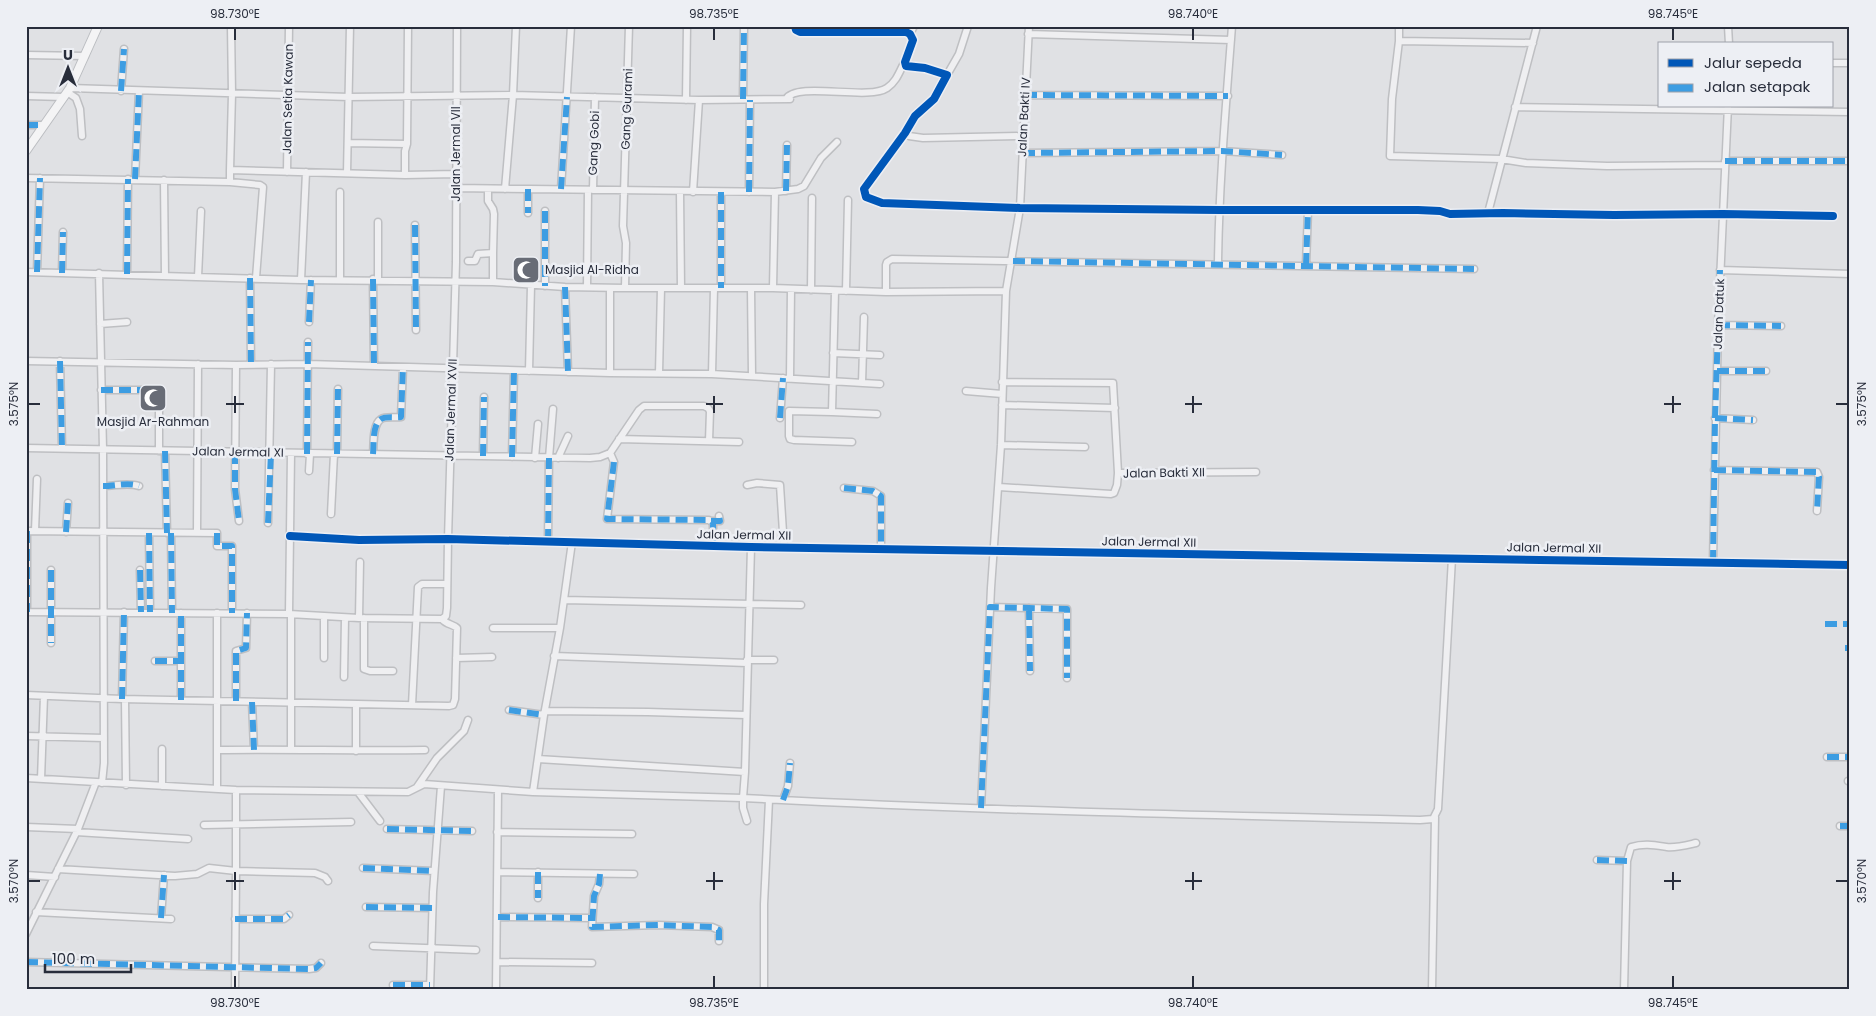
<svg xmlns="http://www.w3.org/2000/svg" width="1876" height="1016" viewBox="0 0 1876 1016" font-family="Poppins,sans-serif">
<rect width="100%" height="100%" fill="#e0e1e4"/>
<g fill="none" stroke-linecap="round" stroke-linejoin="round">
<g stroke="#bebfc2" stroke-width="9">
<path id="minor" d="M795 26 796 30 800 32H906L910 34 913 40 905 62 906 66 925 68 947 75 934 99 915 116 905 133 864 189 866 197 882 203 1020 208 1219 210H1418L1440 211 1450 214 1503 213 1614 215 1723 214 1833 216
M1399 26V41L1533 43
M1728 26 1729 44
M910 34 914 26
M1028 34 1231 40
M1399 41 1392 99 1390 156 1501 159 1526 163 1607 166 1725 165
M26 55 85 56
M1832 63H1849
M947 75 959 54 968 26
M70 88 349 97 513 95 699 100 790 99
M121 91 124 49
M67 92 76 98 80 109 82 136
M1025 95 1228 96
M26 96 64 97
M743 99 744 26
M786 99C797 81 868 101 887 88 896 82 899 73 904 63
M686 100 687 26
M1515 107 1850 112
M26 125H44
M905 133 909 136 923 138 1023 136
M348 143 407 144
M1023 153 1222 151 1282 155
M1725 161H1850
M230 170 232 94 231 26
M287 172 289 26
M347 173 350 26
M405 175V151L407 144 408 26
M26 178 230 182V170L405 175 456 174
M135 179 139 91
M164 180 165 276
M230 182 260 185 263 187 256 278
M456 188 775 192 798 189 804 186 821 158 837 142
M505 189 513 95 516 26
M528 189V213
M561 189 571 26
M593 190 595 97
M786 191 787 145
M340 192V280
M680 192 681 288
M693 192 699 100
M721 192V288
M749 192 750 100
M545 211V286
M1488 213 1537 26
M378 222V279
M415 225 416 330
M468 261H475L478 254 493 253 494 214 493 209 488 201V189
M1218 263C1219 184 1226 105 1232 26
M1306 265 1308 210
M1720 270 1850 274
M26 272 301 280 493 282 565 287 625 288H773L886 292 1006 291
M37 272 40 178
M62 273 63 232
M99 273 103 449 104 763 102 783
M127 274 128 179
M198 277 201 211
M250 278 251 364
M373 279 374 366
M301 280 306 172
M493 282V253
M565 287 568 372
M587 287 588 190
M610 288V373
M625 288 626 243 623 226 629 26
M773 288 775 192
M751 289 752 375
M811 290 812 198
M835 291 832 412 789 411V436L790 439 794 440 852 442
M846 291 848 200
M886 292V265L887 262 892 259 1474 269
M309 322 311 280
M100 324 127 322
M1718 325 1781 326
M833 353 880 355
M26 361 236 365 308 364 610 373 712 374 880 384
M60 361 62 448
M236 365 235 489 239 521
M529 371 531 285
M1717 371H1766
M659 373 661 288
M712 374 714 288
M790 377 791 289
M1002 382 1113 383 1118 473
M862 383 864 317
M101 390H142
M966 391 1002 394
M1002 405 1115 408
M159 409V451
M832 412 877 414
M780 418 783 378
M1715 418 1753 420
M619 439 739 442
M1001 445 1085 447
M26 448 590 458 600 457 610 453 639 410 644 406H704L708 408 710 411 709 441
M165 451 167 533
M610 453 614 462 607 519 709 520 713 523V546
M307 454 308 342
M337 454 338 389
M373 454C374 445 372 425 381 419 386 416 395 418 401 417L403 367
M483 456 484 397
M512 457 514 371
M535 458 538 424
M558 458 568 436
M1714 470 1817 472 1819 477 1817 511
M309 471 310 454
M747 485 757 483 780 485 784 548
M103 486C115 486 128 482 139 486
M999 487 1111 494 1114 493 1117 485 1118 473 1256 472
M844 488 873 491 881 496V549
M331 514 334 454
M711 521H720L719 516
M268 523 271 364
M26 531 217 533V546H232V613
M27 531V612
M35 531 37 479
M66 532 68 503
M197 532 198 364
M149 533 150 612
M171 533 172 613
M290 536 359 540 448 539 751 547 1850 565
M548 541 549 458 553 409
M1713 562 1718 325 1728 106
M51 570V643
M140 570 141 612
M564 600 801 605
M990 607 1067 609V678
M1029 608 1030 671
M26 612 289 614 359 618 442 619 446 616 447 608 448 539 456 262 457 26
M217 613V789
M289 614 291 453
M291 614V750
M359 618 360 562
M364 618V669L370 671H393
M493 628H560
M554 656 747 663
M324 658V616
M456 658 492 657
M747 660H774
M155 661H181
M344 677 345 618
M26 695 122 699 449 706 453 705 455 699 457 628C453 624 447 625 442 619
M122 699 124 612
M125 699 126 785
M181 700V613
M236 701V651L246 648 247 613
M252 702 254 750
M412 705 418 587 422 584H446
M509 710 544 715
M545 711 648 712 746 715
M26 736 104 738
M217 750C286 749 356 751 425 750
M356 751V704
M1827 757H1850
M538 759 745 772
M26 778 236 790 408 792 424 784 533 792 544 715 560 628 572 542
M41 779 44 696
M1848 781H1850
M162 786V749
M417 787 437 758 464 731 468 720
M358 792 380 821
M533 792 743 798 745 772 751 547
M783 800 788 786 790 763
M981 808 991 588 1001 445 1006 291 1020 208 1029 26
M747 821 743 808V798C968 810 1194 815 1420 820L1433 819 1438 809 1452 558
M204 825 351 822
M1840 826H1850
M26 827 78 829
M387 829 472 831
M76 832 188 839
M497 832 632 834
M1597 860 1627 861
M363 868 434 871
M58 869 175 876 197 874 209 868 236 871V790
M498 872 634 874
M538 872V898
M600 874 599 884 594 896 592 927 658 925 712 927 719 930V941
M26 875 55 877
M366 907 432 908
M36 912 171 919
M498 917 591 918
M161 918 164 875
M235 919H284L289 915
M26 934 78 829 96 782
M373 946 476 950
M26 962 309 969 316 968 321 963
M497 962 592 963
M393 985H430
M235 990 236 871 315 873 325 877 328 881
M430 990 433 892 441 786
M496 990 498 790
M764 990V904L769 800
M1432 990 1435 817
M1624 990 1627 861 1631 847C1644 843 1654 845 1667 847 1676 848 1687 845 1696 843"/>
</g>
<g stroke="#bcbec2" stroke-width="10">
<path id="major" d="M26 151 70 88 98 26"/>
</g>
<use href="#minor" stroke="#efeff1" stroke-width="6"/>
<use href="#major" stroke="#f4f4f5" stroke-width="8"/>
<path stroke="#3d9de2" stroke-width="6" stroke-dasharray="12 6" stroke-linecap="butt" d="M121 91 124 49
M1025 95 1228 96
M743 99 744 26
M26 125H44
M1023 153 1222 151 1282 155
M1725 161H1850
M135 179 139 91
M528 189V213
M561 189 567 97
M786 191 787 145
M721 192V288
M749 192 750 100
M545 211V286
M415 225 416 330
M1013 261 1474 269
M1306 265 1308 210
M37 272 40 178
M62 273 63 232
M127 274 128 179
M250 278 251 364
M373 279 374 366
M565 287 568 372
M309 322 311 280
M1718 325 1781 326
M60 361 62 448
M1717 371H1766
M101 390H142
M780 418 783 378
M1715 418 1753 420
M165 451 167 533
M235 452V489L239 521
M307 454 308 342
M337 454 338 389
M373 454C374 445 372 425 381 419 386 416 395 418 401 417L403 367
M483 456 484 397
M512 457 514 371
M614 462 607 519 709 520 713 523V546
M1714 470 1817 472 1819 477 1817 511
M103 486C115 486 128 482 139 486
M844 488 873 491 881 496V549
M711 521H720L719 516
M268 523 271 452
M27 531V612
M66 532 68 503
M149 533 150 612
M171 533 172 613
M217 533V546H232V613
M548 541 549 458
M1713 562 1715 418 1720 270
M51 570V643
M140 570 141 612
M1029 608 1030 671
M1825 624H1850
M1845 648H1850
M155 661H181
M122 699 124 612
M181 700V613
M236 701V651L246 648 247 613
M252 702 254 750
M509 710 544 715
M1827 757H1850
M1848 781H1850
M783 800 788 786 790 763
M981 808 990 607 1067 609V678
M1840 826H1850
M387 829 472 831
M1597 860 1627 861
M363 868 434 871
M538 872V898
M600 874 599 884 594 896 592 927 658 925 712 927 719 930V941
M366 907 432 908
M498 917 591 918
M161 918 164 875
M235 919H284L289 915
M26 962 309 969 316 968 321 963
M393 985H430"/>
<g stroke="#edeff4" stroke-width="11">
<path id="cycleway" d="M795 26 796 30 800 32H906L910 34 913 40 905 62 906 66 925 68 947 75 934 99 915 116 905 133 864 189 866 197 882 203 1020 208 1219 210H1418L1440 211 1450 214 1503 213 1614 215 1723 214 1833 216
M290 536 359 540 448 539 751 547 1850 565"/>
</g>
<use href="#cycleway" stroke="#0057b8" stroke-width="8"/>
</g>
<path fill="none" stroke="#282d3b" stroke-width="2" d="M235 28V40M714 28V40M1193 28V40M1673 28V40M235 396V413M714 396V413M1193 396V413M1673 396V413M28 404H40M226 404H244M706 404H723M1185 404H1202M1664 404H1681M1836 404H1848M235 872V890M714 872V890M1193 872V890M1673 872V890M28 881H40M226 881H244M706 881H723M1185 881H1202M1664 881H1681M1836 881H1848M235 976V988M714 976V988M1193 976V988M1673 976V988"/>
<defs>
<g id="mosque-square" transform="scale(1.4375)"><rect x="-9" y="-9" width="18" height="18" rx="4" fill="#686c76" stroke="#edeff4"/><path d="M3.5-4.9A6 6 0 1 0 3.5 4.9A5 5 0 1 1 3.5-4.9Z" fill="#fff"/></g>
</defs>
<g fill-rule="evenodd">
<use href="#mosque-square" x="526" y="270"/>
<use href="#mosque-square" x="153" y="398"/>
</g>
<g text-anchor="middle" stroke-width="5" stroke-linejoin="round" paint-order="stroke">
<g font-size="12" fill="#282d3b" stroke="#edeff4">
<text transform="translate(288 99) rotate(-89)" y="4">Jalan Setia Kawan</text>
<text transform="translate(627 109) rotate(-88)" y="4">Gang Gurami</text>
<text transform="translate(1024 117) rotate(-87)" y="4">Jalan Bakti IV</text>
<text transform="translate(594 143) rotate(-88)" y="4">Gang Gobi</text>
<text transform="translate(456 154) rotate(-90)" y="4">Jalan Jermal VII</text>
<text transform="translate(1719 314) rotate(-88)" y="4">Jalan Datuk</text>
<text transform="translate(451 410) rotate(-88)" y="4">Jalan Jermal XVII</text>
<text transform="translate(238 452) rotate(1)" y="4">Jalan Jermal XI</text>
<text transform="translate(1164 473) rotate(-1)" y="4">Jalan Bakti XII</text>
<text transform="translate(744 535) rotate(1)" y="4">Jalan Jermal XII</text>
<text transform="translate(1149 542) rotate(1)" y="4">Jalan Jermal XII</text>
<text transform="translate(1554 548) rotate(1)" y="4">Jalan Jermal XII</text>
</g>
<g font-size="12" fill="#282d3b" stroke="#edeff4" text-anchor="start">
<text x="545" y="274">Masjid Al-Ridha</text>
<text x="153" y="426" text-anchor="middle">Masjid Ar-Rahman</text>
</g>
</g>
<rect width="1876" height="1016" fill="none" stroke="#edeff4" stroke-width="55"/>
<rect x="1658" y="42" width="175" height="65" fill="#edeff4" stroke="#9ea1aa"/>
<rect x="1668" y="59" width="25" height="8" fill="#0057b8" stroke="#9ea1aa"/>
<text x="1704" y="68" font-size="15" fill="#282d3b">Jalur sepeda</text>
<rect x="1668" y="84" width="25" height="8" fill="#3d9de2" stroke="#9ea1aa"/>
<text x="1704" y="92" font-size="15" fill="#282d3b">Jalan setapak</text>
<g transform="translate(68 68)" stroke="#edeff4" stroke-width="4" paint-order="stroke">
<path d="M0-4L9 19L0 12L-9 19Z" fill="#282d3b"/>
<text y="-8" font-size="14" font-weight="bold" text-anchor="middle" fill="#282d3b">U</text>
</g>
<path d="M45 964v8h86v-8" fill="none" stroke="#282d3b" stroke-width="2.5"/>
<text x="52" y="964" font-size="15" fill="#282d3b" stroke="#edeff4" stroke-width="4" paint-order="stroke">100 m</text>
<rect x="28" y="28" width="1820" height="960" fill="none" stroke="#282d3b" stroke-width="2"/>
<g font-size="12" text-anchor="middle" fill="#282d3b">
<text x="235" y="18">98.730°E</text>
<text x="714" y="18">98.735°E</text>
<text x="1193" y="18">98.740°E</text>
<text x="1673" y="18">98.745°E</text>
<text transform="translate(14 404) rotate(-90)" y="4">3.575°N</text>
<text transform="translate(1862 404) rotate(-90)" y="4">3.575°N</text>
<text transform="translate(14 881) rotate(-90)" y="4">3.570°N</text>
<text transform="translate(1862 881) rotate(-90)" y="4">3.570°N</text>
<text x="235" y="1007">98.730°E</text>
<text x="714" y="1007">98.735°E</text>
<text x="1193" y="1007">98.740°E</text>
<text x="1673" y="1007">98.745°E</text>
</g>
</svg>
